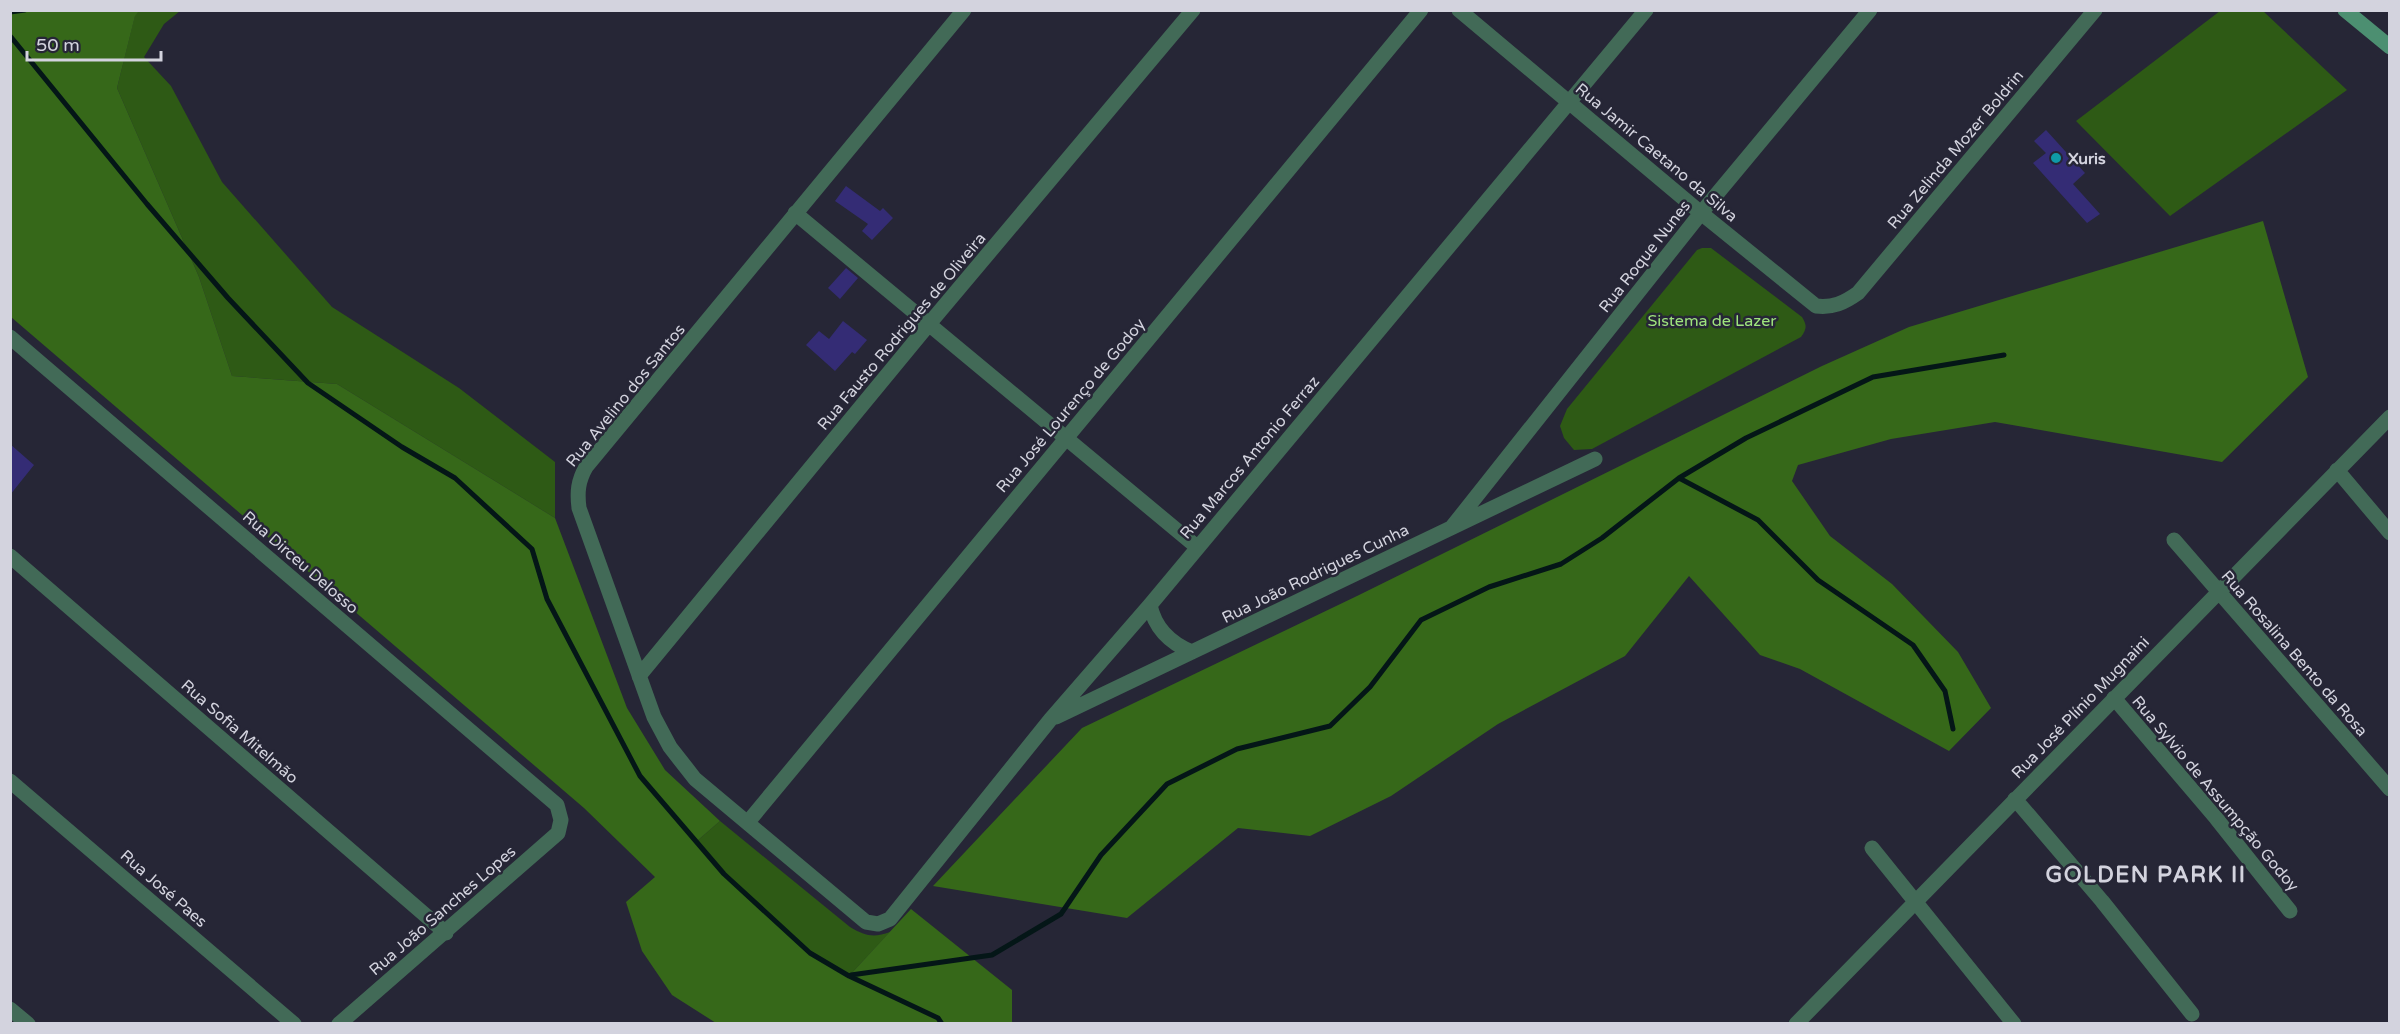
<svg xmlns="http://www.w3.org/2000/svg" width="2400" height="1034" viewBox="0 0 2400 1034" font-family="'Varela Round',sans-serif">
<rect width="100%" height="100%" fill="#262636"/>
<path fill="#2e5a15" d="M139 11H180L164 24 144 57 171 86 222 182 332 307 459 388 555 462V518L337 384 232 376 199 277 117 88 135 15Z
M2220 11H2263L2347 90 2170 216 2076 121Z
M1702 248H1711L1802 317C1807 325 1807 329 1801 337L1592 449 1574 450 1564 438 1560 426 1567 409 1697 250Z
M720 821 850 927C865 936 874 938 890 932L849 976 810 953 724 874 697 841Z"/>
<path fill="#366819" d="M11 10 139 11 135 16 117 88 199 277 232 376 337 384 555 518 627 708 665 770 720 821 697 841 724 874 810 953 849 976 911 909 1012 990V1023H716L672 995 642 951 626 902 655 877 584 808 11 317Z
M2263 221 2308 377 2222 462 1995 422 1891 439 1798 465 1792 481 1830 536 1892 584 1958 652 1991 708 1949 751 1800 669 1760 655 1689 576 1625 656 1498 724 1391 796 1310 836 1238 828 1127 918 933 886 1082 728 1357 596 1822 366 1909 327Z"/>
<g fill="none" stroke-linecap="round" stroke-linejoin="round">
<path stroke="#041617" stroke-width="5" d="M10 12 25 10
M11 37 147 204 228 298 308 383 402 447 455 478 532 549 547 599 640 776 724 874 810 953 849 976 938 1018 942 1024
M1679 478 1758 520 1818 580 1913 645 1945 691 1953 729
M851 975 992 955 1061 914 1101 855 1167 784 1237 749 1330 726 1370 687 1421 620 1489 587 1561 564 1602 538 1679 478 1746 438 1873 377 2004 355"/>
</g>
<path fill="#342c75" d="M2046 130 2085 173 2073 184 2100 214 2087 223 2033 163 2046 153 2034 141Z
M846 186 880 211 883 208 893 218 872 240 862 231 868 224 835 201Z
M846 268 858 278 840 299 828 288Z
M843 321 867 340 855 354 852 352 835 371 806 345 819 331 829 339Z
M10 444 34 465 10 495Z"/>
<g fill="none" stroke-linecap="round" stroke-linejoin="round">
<path stroke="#426a57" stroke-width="15" d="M964 10 586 467C578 481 577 492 579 508L654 717 670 747 695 779 866 922 878 924 890 919 1050 720 1150 605 1646 10
M1459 10 1701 213 1816 306C1833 308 1844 303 1858 293L2095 10
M795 213 1197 547
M10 337 557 805 561 820 558 833 339 1024
M2337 470 2390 533
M1452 527 1701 213 1870 10
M2174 540 2390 789
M10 556 446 933
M1150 605C1155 629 1170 643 1192 652
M639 676 929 324 1193 10
M2114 698 2216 818 2290 911
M1056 717 1595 459
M10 781 294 1024
M2015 799 2102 901 2192 1014
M748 822 1421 10
M1872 848 2014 1024
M10 1009 28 1024
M1796 1024 2390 417"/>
<path stroke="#4c8f71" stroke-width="15" d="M2345 10 2390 47"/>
</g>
<circle fill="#0f9aa8" stroke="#262636" stroke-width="2" cx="2056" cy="158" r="6"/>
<g text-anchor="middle" stroke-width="5" stroke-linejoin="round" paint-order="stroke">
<g font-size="16" fill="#d3d3de" stroke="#262636">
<text transform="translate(1955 149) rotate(-50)" y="6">Rua Zelinda Mozer Boldrin</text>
<text transform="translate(1657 152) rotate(40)" y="6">Rua Jamir Caetano da Silva</text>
<text transform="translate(1644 256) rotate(-52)" y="6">Rua Roque Nunes</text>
<text transform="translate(901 331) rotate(-50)" y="6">Rua Fausto Rodrigues de Oliveira</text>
<text transform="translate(625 395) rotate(-51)" y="6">Rua Avelino dos Santos</text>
<text transform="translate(1070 405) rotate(-50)" y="6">Rua José Lourenço de Godoy</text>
<text transform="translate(1249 457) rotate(-50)" y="6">Rua Marcos Antonio Ferraz</text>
<text transform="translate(301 562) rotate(41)" y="6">Rua Dirceu Delosso</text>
<text transform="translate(1315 573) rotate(-26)" y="6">Rua João Rodrigues Cunha</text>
<text transform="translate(2295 653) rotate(49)" y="6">Rua Rosalina Bento da Rosa</text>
<text transform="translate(2080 707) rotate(-46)" y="6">Rua José Plínio Mugnaini</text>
<text transform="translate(240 731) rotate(41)" y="6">Rua Sofia Mitelmão</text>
<text transform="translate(2216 793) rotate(50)" y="6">Rua Sylvio de Assumpção Godoy</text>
<text transform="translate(164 888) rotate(41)" y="6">Rua José Paes</text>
<text transform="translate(442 910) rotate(-41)" y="6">Rua João Sanches Lopes</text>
</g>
<g font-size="16" font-weight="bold" fill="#d3d3de" stroke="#262636" text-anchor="start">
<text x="2068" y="164">Xuris</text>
</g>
<g font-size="16" fill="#9ee47d" stroke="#262636">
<text x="1712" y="326">Sistema de Lazer</text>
</g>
<g font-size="22" font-weight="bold" letter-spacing="1.5" fill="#d3d3de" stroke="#262636">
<text x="2146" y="882">GOLDEN PARK II</text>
</g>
</g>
<rect width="2400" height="1034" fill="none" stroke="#d3d3de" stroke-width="24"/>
<path d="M27 51v9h134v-9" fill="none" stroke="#d3d3de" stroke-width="3"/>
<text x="36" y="51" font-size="18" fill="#d3d3de" stroke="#262636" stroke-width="4.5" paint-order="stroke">50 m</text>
</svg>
